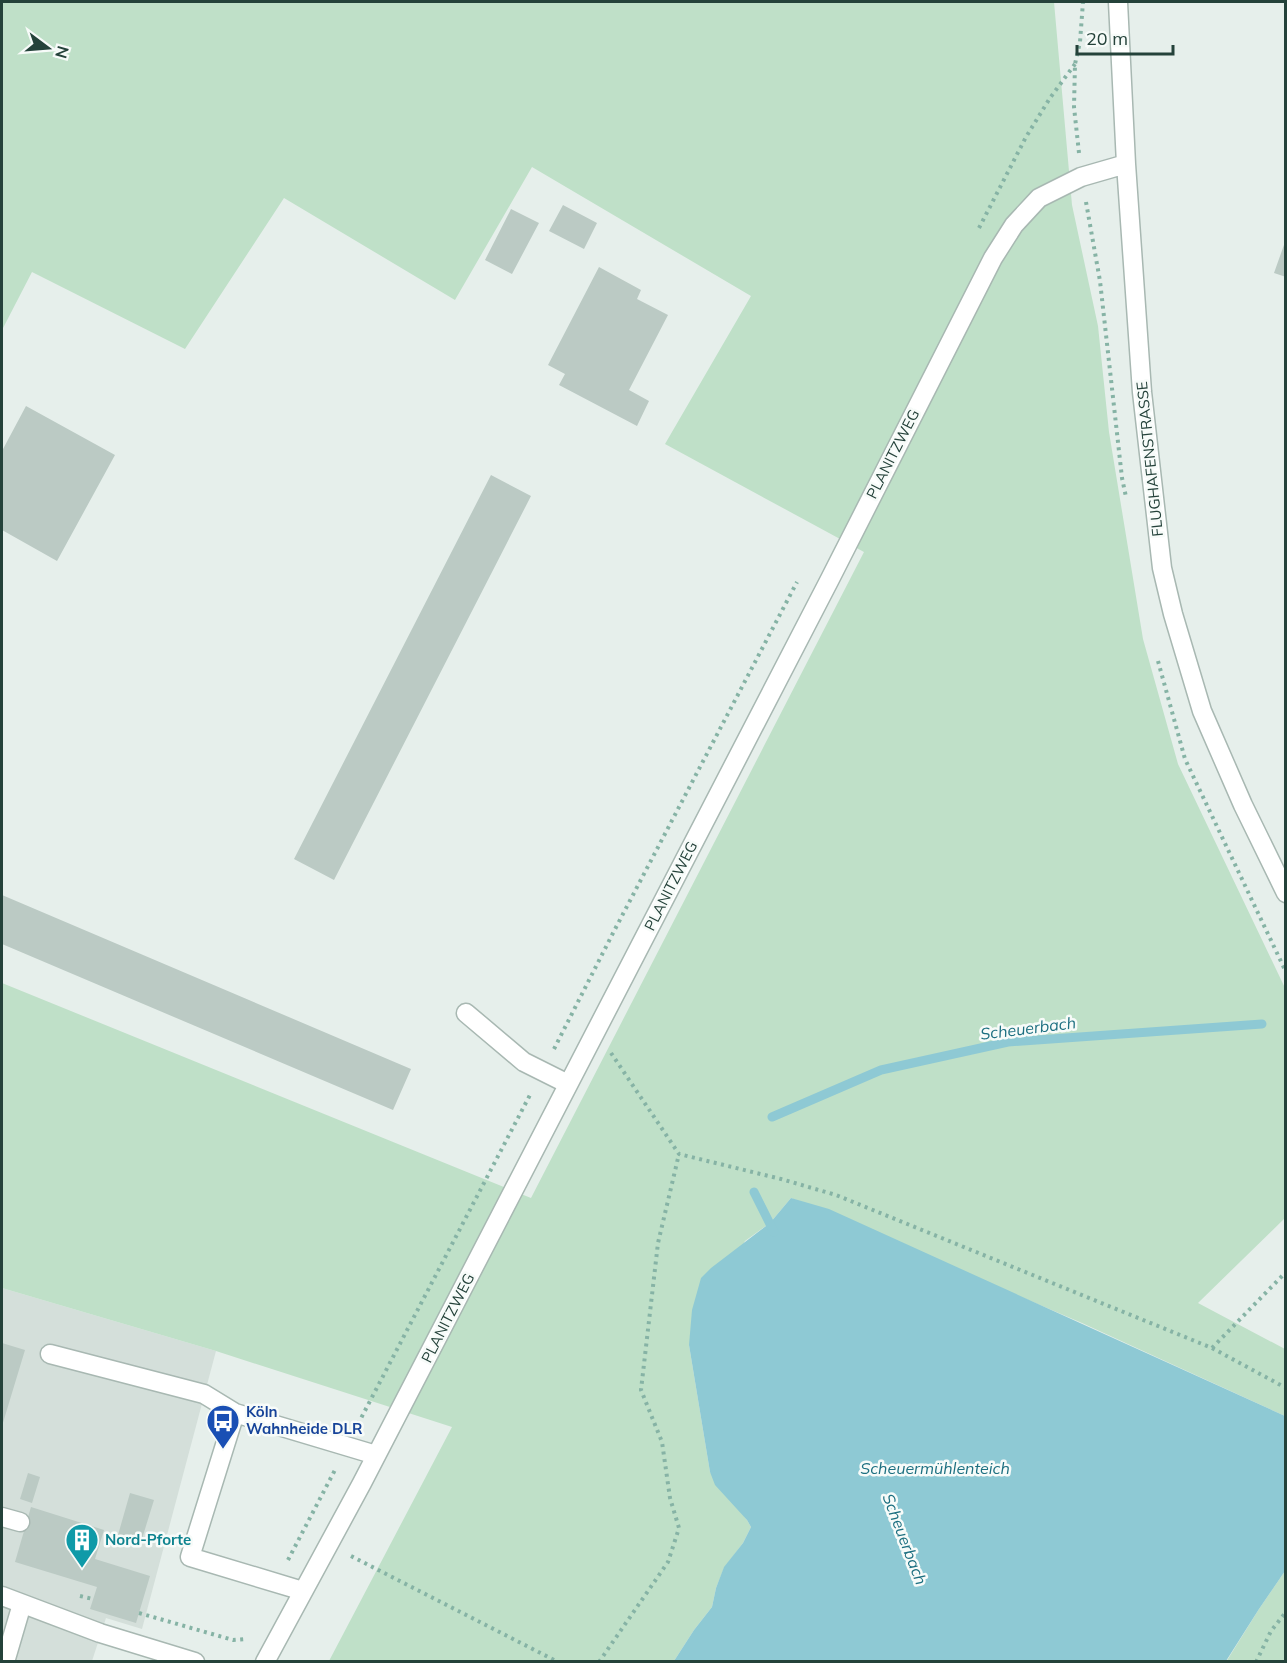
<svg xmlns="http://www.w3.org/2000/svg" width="1287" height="1663" viewBox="0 0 1287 1663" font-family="Mulish,sans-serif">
<rect width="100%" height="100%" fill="#e6efeb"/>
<path fill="#d4dfda" d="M2 1288 216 1351 142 1629 106 1618 92 1661H2Z"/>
<path fill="#bfe0c8" d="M2 2H1054L1072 205 1098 326 1109 432 1143 639 1178 764 1285 988V1218L1198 1303 1285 1349V1416L1082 1323 791 1198 770 1223 745 1241 689 1345 710 1472 747 1520 751 1527 743 1543 724 1568 716 1588 712 1607 694 1630 674 1661H329L452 1427 216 1351 2 1288V983L531 1198 864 552 665 444 751 296 532 167 455 300 284 198 185 349 32 272 2 330Z
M1285 1571V1661L1226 1662 1259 1609Z"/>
<path fill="#8ec9d4" d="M791 1198 829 1209 1285 1416V1571L1259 1609 1226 1661H674L694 1630 712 1607 716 1588 724 1567 743 1543 751 1527 747 1520 715 1485 710 1472 689 1345 692 1310 701 1278 711 1268 770 1223Z"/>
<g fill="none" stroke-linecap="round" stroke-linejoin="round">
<path stroke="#8ec9d4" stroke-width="9" d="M772 1117 881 1070 1008 1042 1262 1024
M754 1192 774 1232"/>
</g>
<path fill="#bbcac4" d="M563 205 597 223 584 249 549 231Z
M511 209 539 223 512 274 485 260Z
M1285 242H1286V277L1274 273Z
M599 267 641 290 637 299 668 315 629 390 649 401 637 426 559 385 565 374 548 365Z
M26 406 115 455 57 561 2 530V451Z
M491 475 531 496 334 880 294 859Z
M2 895 411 1069 393 1110 2 944Z
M2 1343 25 1350 2 1426Z
M28 1473 40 1477 32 1503 20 1499Z
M130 1493 154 1500 141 1542 118 1535Z
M31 1507 104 1530 95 1559 150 1576 136 1623 90 1609 97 1587 15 1562Z"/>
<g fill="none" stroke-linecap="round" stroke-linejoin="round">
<g stroke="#a8b8b2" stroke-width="21">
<path id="minor" d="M1118 2 1126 164 1142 392 1162 568 1173 614 1202 711 1243 805 1286 893
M466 1013 524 1062 568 1084
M50 1354 204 1394 235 1413
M2 1517 20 1522
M303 1591 190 1557 235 1413 376 1455
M2 1596 100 1633 195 1662
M5 1662 22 1604
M265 1662 362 1483 830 579 993 258 1014 225 1039 198 1081 177 1126 164"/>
</g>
<path stroke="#86b3a5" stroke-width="4" stroke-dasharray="3 4.5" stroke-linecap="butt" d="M1079 153 1074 107 1075 64 1080 42 1083 2
M1086 202 1100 281 1122 478 1126 497
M979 228 1026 137 1050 98 1075 64
M1158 661 1185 759 1286 972
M554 1049 613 933 797 582
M611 1053 679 1154 781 1179 836 1195 1212 1348 1286 1388
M1212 1348 1286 1272
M358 1424 531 1093
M351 1556 558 1662
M288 1560 336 1468
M80 1596 93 1599
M139 1613 233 1640 246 1639
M599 1662 668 1562 679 1528 670 1498 662 1442 641 1390 658 1243 679 1154
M1256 1662 1271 1631 1286 1612"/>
<use href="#minor" stroke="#fff" stroke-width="18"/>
</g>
<defs>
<g id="bus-pin" transform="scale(1.725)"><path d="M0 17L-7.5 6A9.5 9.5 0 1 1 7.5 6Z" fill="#1a4fb4" stroke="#f7fbf9"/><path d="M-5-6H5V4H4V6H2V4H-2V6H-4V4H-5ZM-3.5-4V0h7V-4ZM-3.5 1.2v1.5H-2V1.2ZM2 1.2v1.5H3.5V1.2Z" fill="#fff"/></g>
<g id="building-pin" transform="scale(1.725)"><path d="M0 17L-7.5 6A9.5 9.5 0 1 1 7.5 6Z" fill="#0f9aa8" stroke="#f7fbf9"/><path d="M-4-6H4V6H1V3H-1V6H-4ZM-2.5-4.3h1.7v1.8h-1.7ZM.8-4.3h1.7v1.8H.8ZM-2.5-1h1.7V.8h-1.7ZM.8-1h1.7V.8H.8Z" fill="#fff"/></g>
</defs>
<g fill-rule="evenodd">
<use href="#bus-pin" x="223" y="1421"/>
<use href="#building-pin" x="82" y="1540"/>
</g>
<g text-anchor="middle" stroke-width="5" stroke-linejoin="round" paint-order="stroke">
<g font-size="15" fill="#24423a" stroke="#f7fbf9">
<text transform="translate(893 454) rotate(-63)" y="5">PLANITZWEG</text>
<text transform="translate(1150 459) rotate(-96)" y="5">FLUGHAFENSTRASSE</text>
<text transform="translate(671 886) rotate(-63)" y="5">PLANITZWEG</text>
<text transform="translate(448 1318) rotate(-63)" y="5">PLANITZWEG</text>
</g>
<g font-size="15" font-weight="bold" fill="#164399" stroke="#f7fbf9" text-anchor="start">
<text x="246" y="1417">Köln<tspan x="246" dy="17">Wahnheide DLR</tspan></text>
</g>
<g font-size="15" font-weight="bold" fill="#0d838f" stroke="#f7fbf9" text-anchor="start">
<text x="105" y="1545">Nord-Pforte</text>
</g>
<g font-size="16" font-style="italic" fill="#1c6f80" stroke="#f7fbf9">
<text transform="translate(1028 1028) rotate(-7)" y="6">Scheuerbach</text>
<text x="935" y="1474">Scheuermühlenteich</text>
<text transform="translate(905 1539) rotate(69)" y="6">Scheuerbach</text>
</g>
</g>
<rect width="1287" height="1663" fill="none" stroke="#24423a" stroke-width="6"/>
<g transform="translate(48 48) rotate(106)" stroke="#f7fbf9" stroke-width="4.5" paint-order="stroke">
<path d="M0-4.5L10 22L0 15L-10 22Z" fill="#24423a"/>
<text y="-9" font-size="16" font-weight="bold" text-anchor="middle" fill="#24423a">N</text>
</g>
<path d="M1077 45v9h96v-9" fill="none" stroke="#24423a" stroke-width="3"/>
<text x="1086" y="45" font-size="18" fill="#24423a" stroke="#f7fbf9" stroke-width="4.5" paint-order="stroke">20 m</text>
</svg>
